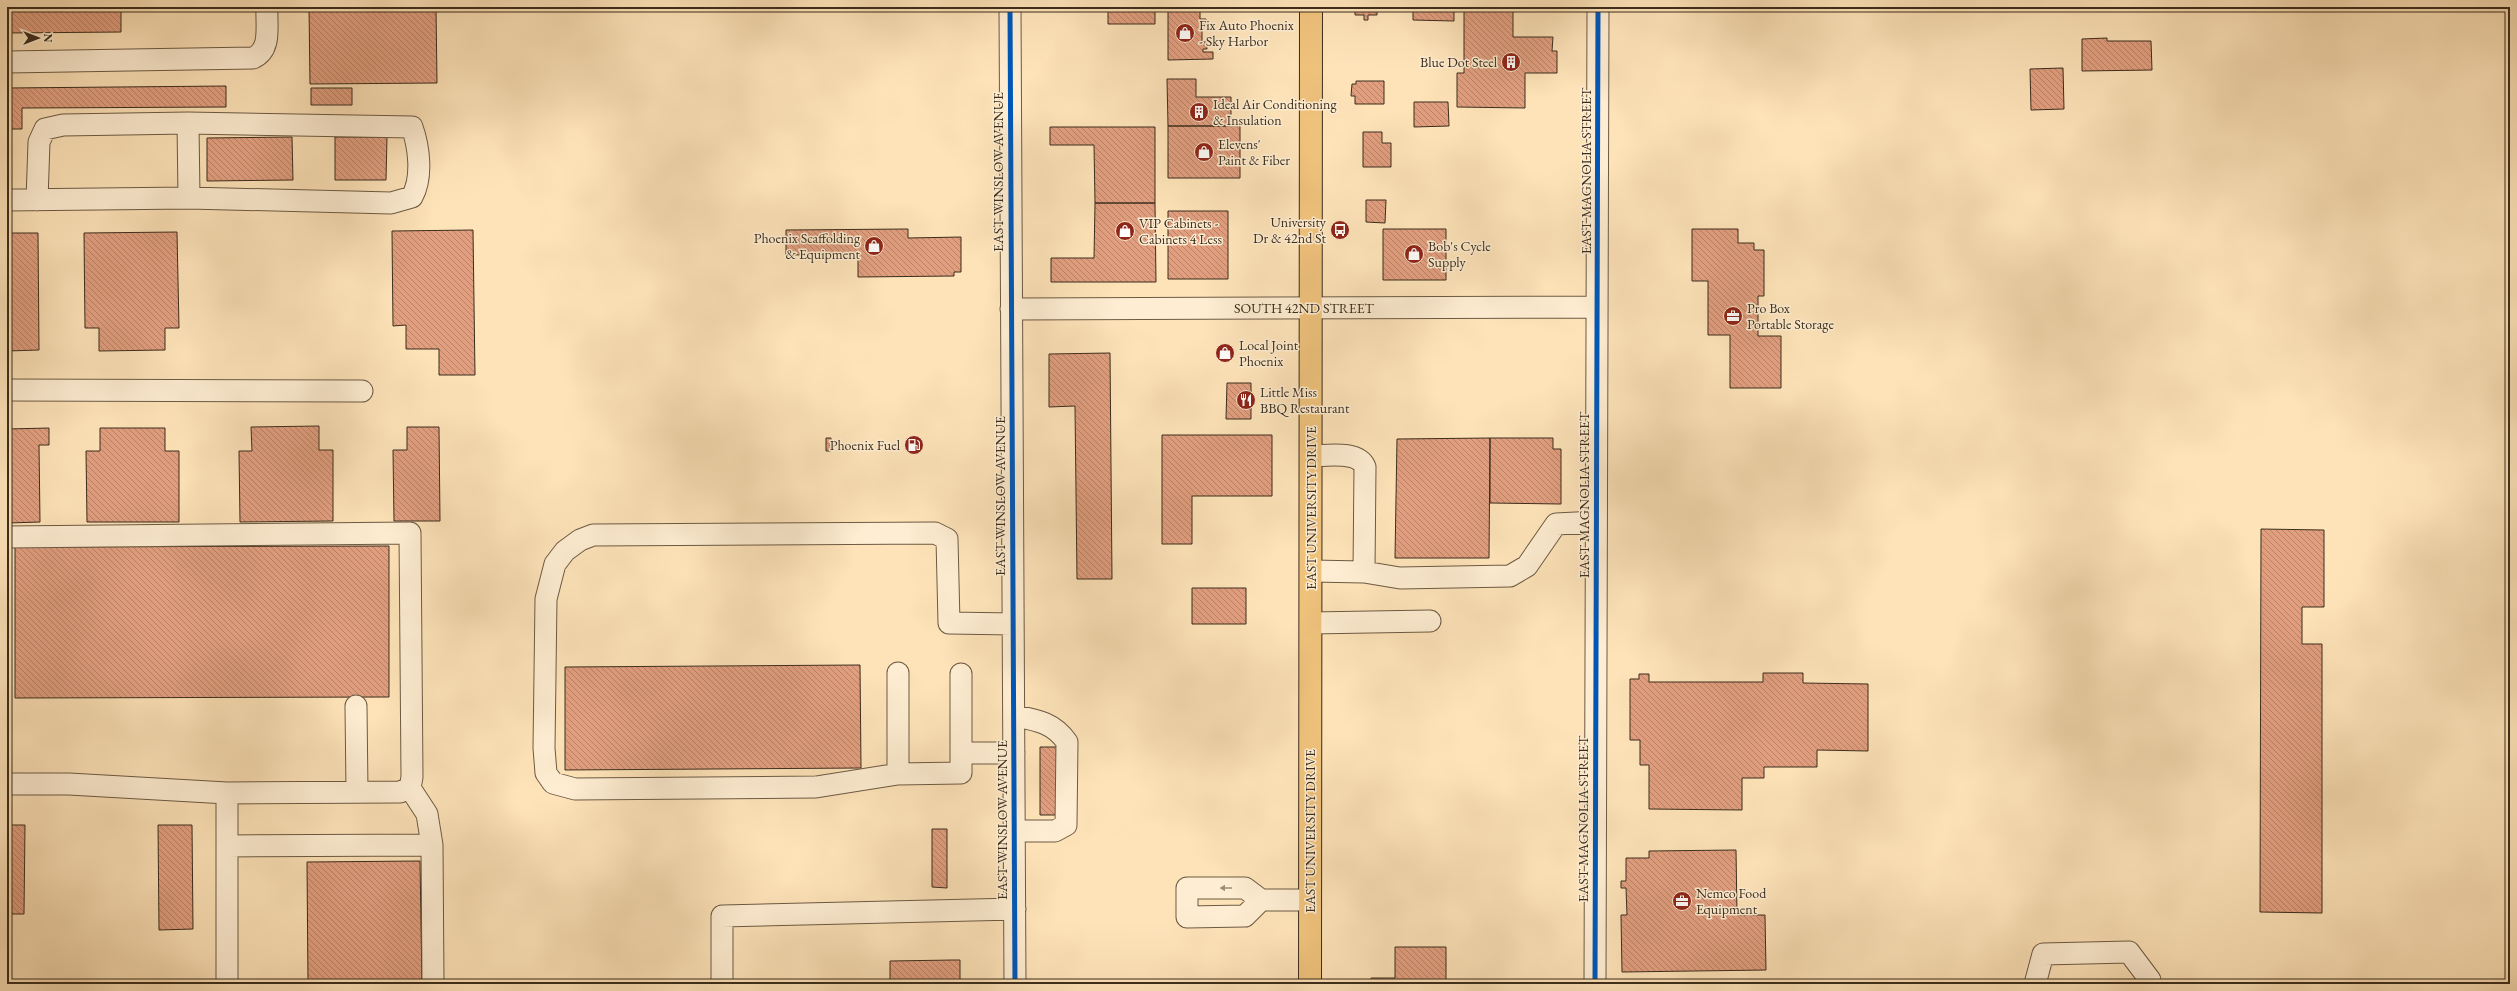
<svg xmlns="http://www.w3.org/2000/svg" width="2517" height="991" viewBox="0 0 2517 991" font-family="'EB Garamond',serif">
<defs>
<pattern id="building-back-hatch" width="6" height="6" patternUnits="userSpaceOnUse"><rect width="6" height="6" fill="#e29f80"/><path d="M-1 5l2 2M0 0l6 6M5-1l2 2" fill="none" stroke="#b88268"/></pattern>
</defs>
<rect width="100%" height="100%" fill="#fee3b9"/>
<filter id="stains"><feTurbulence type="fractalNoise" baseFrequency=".005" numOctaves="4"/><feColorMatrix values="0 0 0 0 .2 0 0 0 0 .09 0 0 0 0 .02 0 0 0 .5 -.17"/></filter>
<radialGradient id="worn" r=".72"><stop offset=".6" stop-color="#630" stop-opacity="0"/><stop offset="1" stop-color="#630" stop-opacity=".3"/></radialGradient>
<path fill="url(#building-back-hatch)" stroke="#3b2d1c" d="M7 7H121V32L7 33Z
M309 7H436L437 83 310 84Z
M1108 7H1155V24H1108Z
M1168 7H1200V19H1206V24H1202V42H1207V49H1203V52H1213V59L1168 60Z
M1355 7H1377V15H1368V20H1364V15H1355Z
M1413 7H1454V21L1413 20Z
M1464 7H1513V37H1553L1552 51H1557V73H1525V108L1457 107V73H1464Z
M2107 38V41H2151L2152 70 2082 71V39Z
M2063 68 2064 109 2031 110 2030 69Z
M1167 79H1196V97H1231V126H1168Z
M1356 81H1384V104H1355V96H1351L1352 84H1356Z
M226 86V107L22 108V129H7V88Z
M311 88H352V105H311Z
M1414 102H1448L1449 126 1414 127Z
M1168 126H1240V178H1168Z
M1050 127H1155V203H1095L1094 145H1050Z
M1363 132H1382V143H1391V167H1363Z
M292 137 293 180 207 181V138Z
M335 137H387L386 180H335Z
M1366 200H1386L1385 223 1366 222Z
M1095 203H1155L1156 282H1051V258H1094Z
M1168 211H1228V279H1168Z
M908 229V238L961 237V272H954V276L858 277V254L786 255V230Z
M1383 229H1446V280H1383Z
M1692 229H1738V243H1754V250H1764V296H1758V336H1781V388H1730V335H1708V281H1692Z
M473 230 475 375H439V349H406V325L393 326 392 231Z
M177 232 179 328H165V350L99 351V328H85L84 233Z
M7 233H38L39 350 7 351Z
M1110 353 1112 579H1077L1075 406 1049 407V354Z
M1227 383H1251V419H1226Z
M319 426V450H333V521L240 522 239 451H252L251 427Z
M407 427H439L440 521H394L393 450H407Z
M49 428V445H39L40 522 7 523V429Z
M100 428H165V451H179V522H87L86 451H100Z
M1162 435H1272V496H1192V544H1162Z
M826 438H831V451H826Z
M1490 438 1489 558H1395L1397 439Z
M1490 438H1553V449H1561V504L1490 503Z
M2261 529 2324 530V607H2302V644H2322V913L2260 912Z
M389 546V697L15 698V547Z
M1192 588H1246V624H1192Z
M860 665 861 768 565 770V667Z
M1763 673H1803V683L1868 684V751L1817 750V767H1764V778H1742V810L1649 809V765H1640V740H1630V679H1639V674H1649V682H1763Z
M1040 747H1057V815H1040Z
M7 825H25L24 914H7Z
M158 825H192L193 929 159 930Z
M932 829H947V888L932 887Z
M1736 850 1737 915H1765L1766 970 1622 972 1621 915H1627L1626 888H1621V881H1626V858H1649V851Z
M420 861 422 984H308L307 862Z
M1395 947H1446V984H1371V978H1395Z
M953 960H960V984H779L890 982V961Z"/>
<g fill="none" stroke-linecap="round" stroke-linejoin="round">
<g stroke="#6c5a43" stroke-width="23">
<path id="minor" d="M1010 7 1015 984
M7 62 253 58C272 50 266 26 267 7
M188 123 412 127C419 147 423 177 412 197L391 203 189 198
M7 200 189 198 188 123 63 125 45 129 39 142 37 200
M1011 309 1597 307
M7 390 362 391
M1311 456C1326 456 1358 450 1365 467L1364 572 1311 571
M7 537 410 533 412 777 410 788 400 792 227 793
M1364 572 1400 578 1510 576 1527 566 1556 524 1596 522
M1311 623 1430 621
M898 673V774L961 773V753
M961 674V753H1014
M356 706 357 791
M1014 716C1036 720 1053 722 1067 742L1066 825 1055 831H1014
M898 774 816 787 575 789 553 783 546 773 544 748 546 599 555 564 565 551 580 540 593 535 935 533 947 539 949 623 1013 624
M7 784H69L227 793V984
M410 788 427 814 432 845 433 984
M227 846 432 845
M1261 900 1245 916 1187 917V888H1245L1261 900H1310
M722 984V916L1015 909
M1595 984 1598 7
M2035 984 2043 954 2129 952 2150 980V984"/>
</g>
<g stroke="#3b2d1c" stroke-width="24">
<path id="major" d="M1310 984 1311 7"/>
</g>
<use href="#minor" stroke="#feedd2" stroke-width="21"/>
<use href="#major" stroke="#efc27c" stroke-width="22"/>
<g stroke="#feedd2" stroke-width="8">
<path id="cycleway" d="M1010 7 1015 984
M1595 984 1598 7"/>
</g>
<use href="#cycleway" stroke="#0057b8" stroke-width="5"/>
</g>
<defs><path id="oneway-solid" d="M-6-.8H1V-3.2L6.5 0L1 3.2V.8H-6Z"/></defs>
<use fill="#9c8d77" href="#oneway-solid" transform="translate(1226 888) rotate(-180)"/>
<defs>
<g id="shop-disc" transform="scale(1)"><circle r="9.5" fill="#8f2418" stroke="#feedd2"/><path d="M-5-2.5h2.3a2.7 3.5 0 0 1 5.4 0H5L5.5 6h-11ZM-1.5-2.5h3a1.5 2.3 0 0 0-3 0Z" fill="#fff"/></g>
<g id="building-disc" transform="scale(1)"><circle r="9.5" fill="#8f2418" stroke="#feedd2"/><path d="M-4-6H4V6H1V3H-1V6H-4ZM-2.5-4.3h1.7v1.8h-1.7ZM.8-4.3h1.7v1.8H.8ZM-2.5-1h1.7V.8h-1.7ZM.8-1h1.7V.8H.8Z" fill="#fff"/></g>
<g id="bus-disc" transform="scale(1)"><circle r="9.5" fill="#8f2418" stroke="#feedd2"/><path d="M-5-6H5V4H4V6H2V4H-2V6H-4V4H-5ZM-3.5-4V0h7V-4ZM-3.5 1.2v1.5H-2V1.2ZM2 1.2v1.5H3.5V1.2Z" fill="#fff"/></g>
<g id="office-disc" transform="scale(1)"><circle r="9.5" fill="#8f2418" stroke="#feedd2"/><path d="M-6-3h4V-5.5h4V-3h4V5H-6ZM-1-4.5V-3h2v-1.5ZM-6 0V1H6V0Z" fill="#fff"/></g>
<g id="restaurant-disc" transform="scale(1)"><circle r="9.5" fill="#8f2418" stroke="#feedd2"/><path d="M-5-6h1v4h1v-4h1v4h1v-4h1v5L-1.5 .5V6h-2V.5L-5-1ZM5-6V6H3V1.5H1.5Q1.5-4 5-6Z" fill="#fff"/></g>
<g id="fuel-disc" transform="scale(1)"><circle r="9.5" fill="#8f2418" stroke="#feedd2"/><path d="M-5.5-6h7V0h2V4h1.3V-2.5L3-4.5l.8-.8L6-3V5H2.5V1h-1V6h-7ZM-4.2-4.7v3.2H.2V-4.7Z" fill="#fff"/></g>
</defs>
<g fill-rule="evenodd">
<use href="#shop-disc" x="1185" y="33"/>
<use href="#building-disc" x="1511" y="62"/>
<use href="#building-disc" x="1199" y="112"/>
<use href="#shop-disc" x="1204" y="152"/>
<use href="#bus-disc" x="1340" y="230"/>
<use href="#shop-disc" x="1125" y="231"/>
<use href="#shop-disc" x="874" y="246"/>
<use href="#shop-disc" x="1414" y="254"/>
<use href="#office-disc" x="1733" y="316"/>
<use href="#shop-disc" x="1225" y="353"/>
<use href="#restaurant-disc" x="1246" y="400"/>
<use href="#fuel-disc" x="914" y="445"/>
<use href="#office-disc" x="1682" y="901"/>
</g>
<g text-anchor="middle" stroke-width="3" stroke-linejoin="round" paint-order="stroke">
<g font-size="14" fill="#3b2d1c" stroke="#feedd2" text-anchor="start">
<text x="1199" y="30">Fix Auto Phoenix<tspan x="1199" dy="16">- Sky Harbor</tspan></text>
<text x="1497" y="67" text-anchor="end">Blue Dot Steel</text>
<text x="1213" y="109">Ideal Air Conditioning<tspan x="1213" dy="16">&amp; Insulation</tspan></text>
<text x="1218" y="149">Elevens'<tspan x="1218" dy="16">Paint &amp; Fiber</tspan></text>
<text x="1326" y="227" text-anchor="end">University<tspan x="1326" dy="16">Dr &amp; 42nd St</tspan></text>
<text x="1139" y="228">VIP Cabinets -<tspan x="1139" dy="16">Cabinets 4 Less</tspan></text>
<text x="860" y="243" text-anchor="end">Phoenix Scaffolding<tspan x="860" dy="16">&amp; Equipment</tspan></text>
<text x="1428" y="251">Bob's Cycle<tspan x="1428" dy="16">Supply</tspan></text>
<text x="1747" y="313">Pro Box<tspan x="1747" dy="16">Portable Storage</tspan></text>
<text x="1239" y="350">Local Joint<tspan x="1239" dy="16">Phoenix</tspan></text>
<text x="1260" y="397">Little Miss<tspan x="1260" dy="16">BBQ Restaurant</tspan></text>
<text x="900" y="450" text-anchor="end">Phoenix Fuel</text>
<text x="1696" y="898">Nemco Food<tspan x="1696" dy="16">Equipment</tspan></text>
</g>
<g font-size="14" fill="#3b2d1c" stroke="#feedd2">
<text transform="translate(1586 171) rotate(-90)" y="5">EAST MAGNOLIA STREET</text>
<text transform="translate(998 172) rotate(-90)" y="5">EAST WINSLOW AVENUE</text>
<text x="1304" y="313">SOUTH 42ND STREET</text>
<text transform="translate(1584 495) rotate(-90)" y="5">EAST MAGNOLIA STREET</text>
<text transform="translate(1000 496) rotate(-90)" y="5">EAST WINSLOW AVENUE</text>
<text transform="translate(1311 508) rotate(-90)" y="5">EAST UNIVERSITY DRIVE</text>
<text transform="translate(1583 819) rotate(-90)" y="5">EAST MAGNOLIA STREET</text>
<text transform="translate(1002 820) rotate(-90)" y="5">EAST WINSLOW AVENUE</text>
<text transform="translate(1310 831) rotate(-90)" y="5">EAST UNIVERSITY DRIVE</text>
</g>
</g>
<rect width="2517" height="991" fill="none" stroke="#fee3b9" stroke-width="24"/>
<rect x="8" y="8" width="2501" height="975" fill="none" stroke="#3b2d1c" stroke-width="2"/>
<rect x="12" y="12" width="2493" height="967" fill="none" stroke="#3b2d1c"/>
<g transform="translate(38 38) rotate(90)" stroke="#feedd2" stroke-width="3" paint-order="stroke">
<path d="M0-3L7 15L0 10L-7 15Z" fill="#3b2d1c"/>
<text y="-6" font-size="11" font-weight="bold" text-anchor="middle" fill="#3b2d1c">N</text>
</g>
<rect width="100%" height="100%" filter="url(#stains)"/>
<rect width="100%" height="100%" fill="url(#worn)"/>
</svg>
